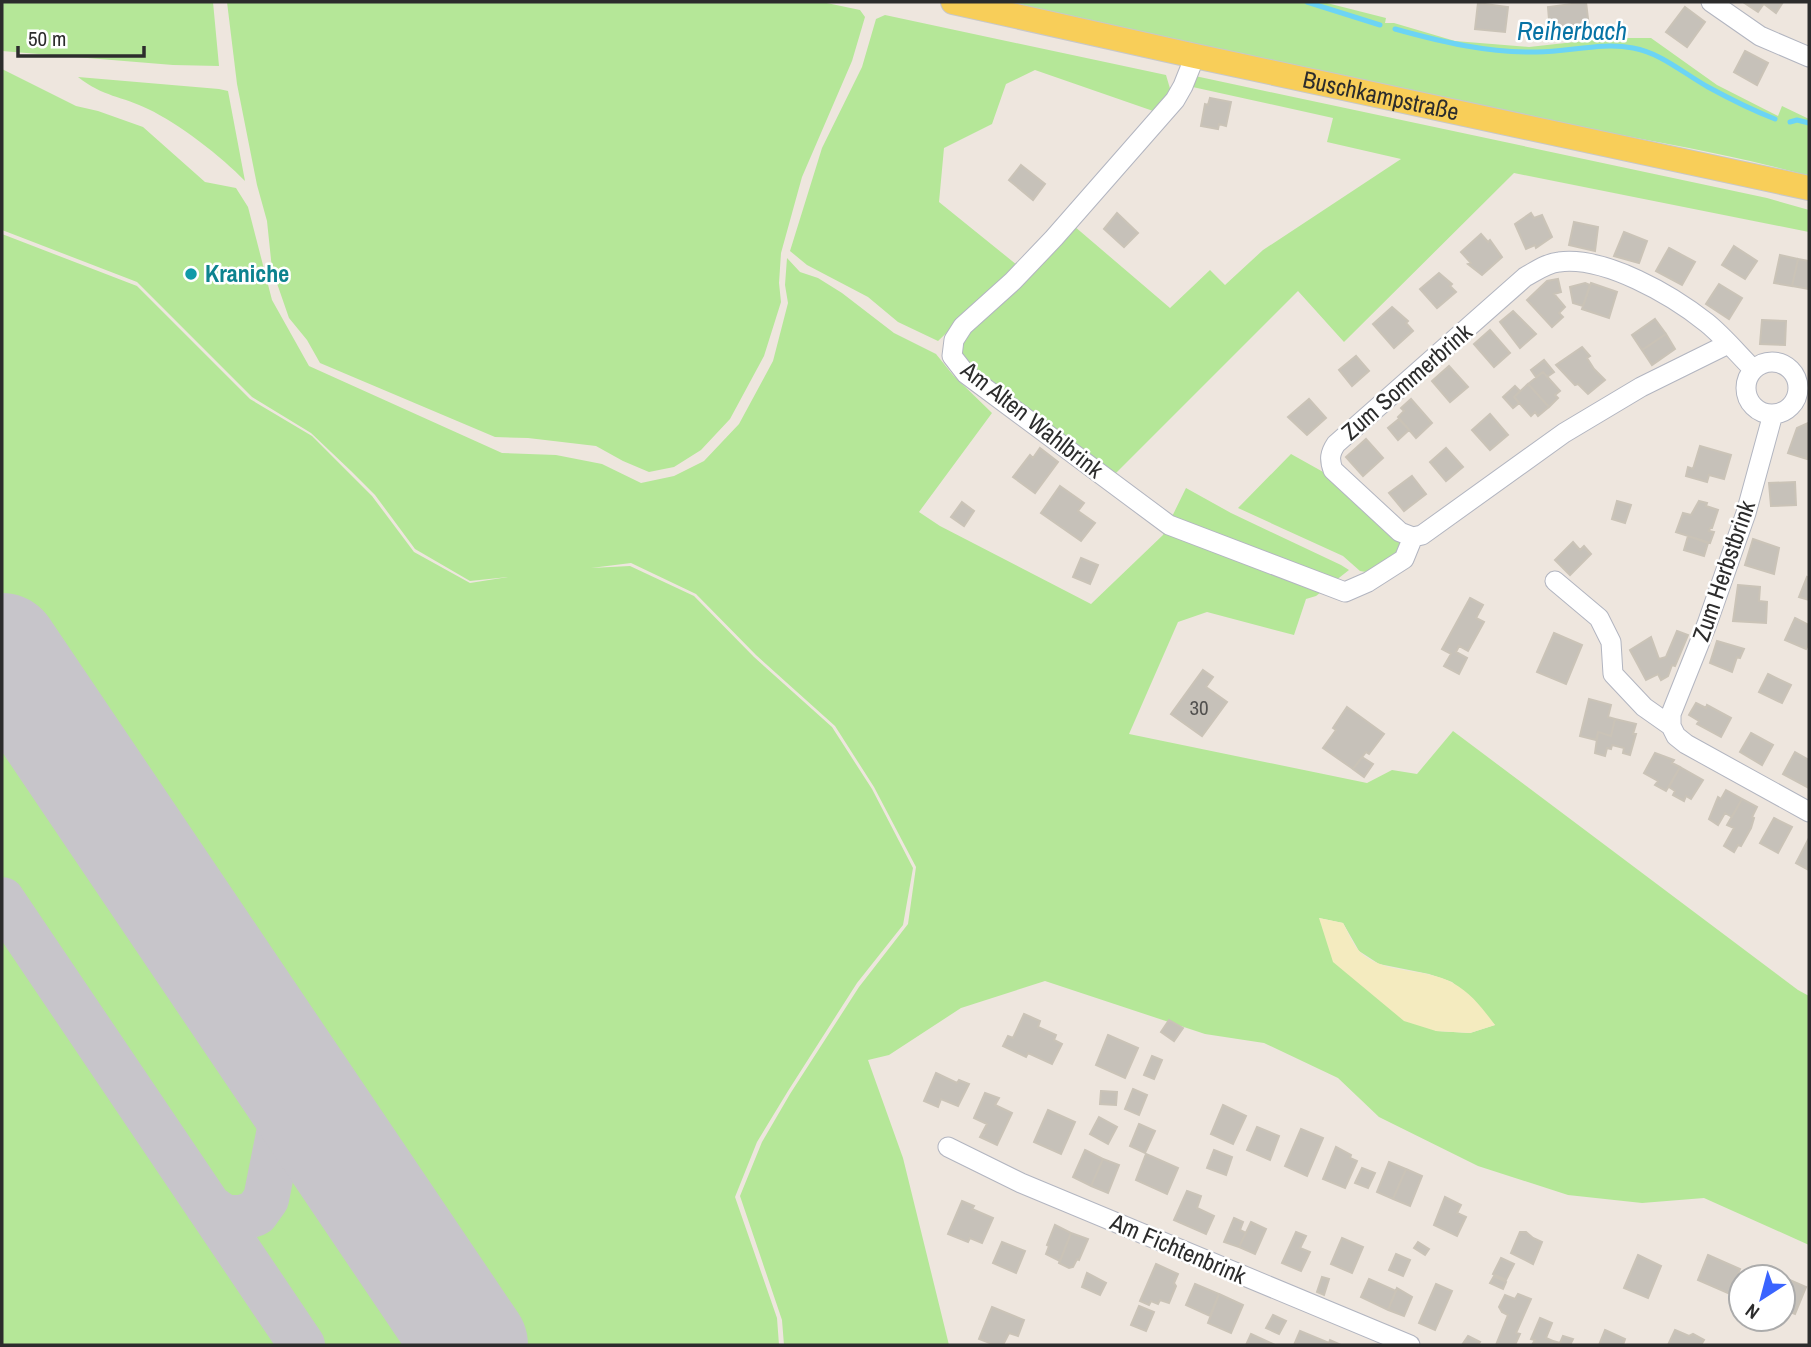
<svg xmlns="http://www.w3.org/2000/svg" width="1811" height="1347" viewBox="0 0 1811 1347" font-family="'Archivo Narrow',sans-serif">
<rect width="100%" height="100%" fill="#eee6de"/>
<path fill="#b5e798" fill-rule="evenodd" d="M2 2H213L219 66 173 65 2 51Z
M227 2H822L860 10 865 17 852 61 802 177 781 253 779 283 781 302 764 356 730 419 701 450 674 467 649 472 623 461 596 446 528 438 495 437 320 363 307 340 289 318 272 269 267 221 257 185 237 84Z
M1006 2H1323L1386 18 1385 23H1394L1455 41 1529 47 1611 38H1651L1717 85 1778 116 1782 106 1809 119V176C1721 151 1629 138 1540 119 1362 81 1184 42 1006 2Z
M885 15 1166 75 1171 92 1156 112 1035 70 1006 84 992 124 944 148 939 202 1017 265 938 341 898 322 868 297 807 265 790 251 822 148 862 67 876 19Z
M2 69 76 106 98 111 143 127 205 182 236 188 248 207 272 300 309 366 502 453 556 455 602 464 641 483 674 476 704 461 739 424 773 361 788 303 785 285 787 258 800 272 818 278 842 293 894 333 936 354 953 375 992 413 919 512 940 526 1091 604 1163 535 1186 488 1231 513 1341 565 1349 570 1316 596 1306 599 1294 635 1207 612 1178 622 1129 734 1367 783 1392 770 1417 774 1453 731 1798 990 1809 996V1245L1704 1198 1642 1203 1568 1195 1478 1166 1379 1117 1338 1078 1264 1043 1205 1034 1045 981 961 1008 889 1055 868 1060 903 1158 949 1345H784L782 1320 740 1196 762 1142 790 1094 859 987 908 924 916 867 874 787 835 726 756 655 696 594 631 563 591 568 630 566 694 596 754 657 832 727 872 789 913 868 903 925 857 983 788 1091 757 1142 735 1197 777 1318 779 1345H2V234L137 286 250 399 312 436 372 496 414 552 470 583 508 577 470 581 415 549 375 495 351 471 311 433 252 397 137 282 2 230ZM1319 918 1343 923 1359 951 1379 964 1429 974 1452 982 1495 1025 1470 1033 1436 1031Z
M1195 76 1767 198 1809 210V232L1514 173 1344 342 1298 291 1113 476 965 367 960 352 964 334 1074 226 1170 308 1210 270 1225 285 1263 250 1401 159 1327 142 1333 118 1188 86Z
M78 77 219 89 228 91 245 181C222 157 178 123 148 109 122 96 103 97 78 77Z
M1291 454 1325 473 1398 538 1402 548 1372 573 1360 571 1343 556 1238 508Z"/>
<path fill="#f4ebbf" d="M1319 918 1343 923C1348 932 1353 945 1360 952 1384 975 1425 967 1453 983 1471 993 1483 1009 1495 1025L1470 1033 1436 1031 1404 1021 1333 962Z"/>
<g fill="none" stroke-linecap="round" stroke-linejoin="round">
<path stroke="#6cd4f5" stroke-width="5" d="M1307 2 1380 25
M1395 29C1442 42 1488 53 1537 52 1569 52 1601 42 1633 48 1661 53 1683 73 1708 87 1730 99 1752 110 1775 119
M1790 122 1797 120 1809 123"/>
<path stroke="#c7c5ca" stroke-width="46" d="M2 715C25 698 15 678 5 656
M2 729C38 740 61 747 87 776
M2 900 302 1345
M208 1206 225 1218H242L256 1213 266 1199 285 1104 282 1075 269 1046"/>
<path stroke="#c7c5ca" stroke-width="114" d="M2 650 471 1345"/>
</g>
<path fill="#c6c1b9" stroke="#cac3b7" stroke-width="2" d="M1586 2 1589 27 1550 32 1548 7Z
M1743 2H1765L1758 12Z
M1765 2H1783L1776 13 1764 4Z
M1478 3 1508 7 1505 32 1475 29Z
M1685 7 1705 22 1687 47 1666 32Z
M1745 51 1768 63 1757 85 1734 72Z
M1210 98 1231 102 1226 126 1219 124 1218 129 1201 126 1205 104 1208 105Z
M1021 165 1045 184 1033 200 1009 180Z
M1117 213 1138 233 1124 247 1104 229Z
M1531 213 1534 218 1542 215 1552 237 1536 248 1535 245 1526 249 1515 224Z
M1574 222 1598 227 1595 251 1569 245Z
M1624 232 1647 241 1639 263 1614 256Z
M1481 234 1488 242 1490 240 1502 257 1482 275 1468 264 1471 263 1461 252Z
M1734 246 1757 261 1745 279 1722 265Z
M1669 248 1695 262 1682 285 1656 271Z
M1780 255 1798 259 1792 286 1774 283Z
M1798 259 1809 261V289L1792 286Z
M1439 273 1452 284 1450 286 1456 292 1437 308 1420 289Z
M1558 279 1561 292 1554 294 1565 307 1559 313 1563 317 1552 327 1527 300 1547 281Z
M1585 283 1590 285 1583 306 1573 303 1570 287Z
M1591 283 1617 292 1609 318 1582 309Z
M1719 284 1742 298 1729 319 1706 304Z
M1392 307 1408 321 1406 323 1413 331 1394 348 1373 324Z
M1513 311 1536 334 1520 348 1500 322Z
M1655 319 1666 334 1642 350 1632 335Z
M1762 320 1786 321 1785 345 1760 344Z
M1490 330 1510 353 1494 367 1474 344Z
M1666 334 1675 349 1652 365 1642 350Z
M1582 347 1590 356 1587 358 1594 369 1605 380 1588 394 1578 384 1575 385 1556 365Z
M1356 356 1369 371 1352 386 1339 370Z
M1544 360 1554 372 1547 377 1543 372 1536 377 1531 370Z
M1449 366 1468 387 1450 402 1432 381Z
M1543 372 1560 391 1555 395 1558 398 1549 407 1528 384Z
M1528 384 1549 407 1538 416 1535 412 1531 416 1514 397Z
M1515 386 1520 391 1514 397 1519 403 1513 408 1503 397Z
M1309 399 1326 418 1307 435 1288 417Z
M1411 399 1432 423 1416 438 1398 417 1404 411 1401 408Z
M1490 414 1508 435 1490 450 1472 430Z
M1399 419 1409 430 1398 440 1388 428Z
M1808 423 1809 451 1807 459 1788 453 1797 428Z
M1366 439 1383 458 1363 476 1346 457Z
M1700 446 1731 455 1724 479 1709 475 1707 482 1686 476 1688 467 1693 469Z
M1040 448 1058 462 1035 493 1013 477 1030 455 1033 458Z
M1446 448 1463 467 1446 481 1430 462Z
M1412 476 1426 494 1404 511 1389 493Z
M1795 482 1796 505 1771 506 1769 483Z
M1060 486 1084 503 1078 511 1095 523 1081 541 1041 513Z
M1617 501 1631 505 1625 523 1612 519Z
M1699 501 1707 503 1706 506 1718 510 1712 528H1710L1709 531 1714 532 1710 543 1676 532 1683 513 1691 515Z
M962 502 974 511 964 526 951 517Z
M1688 536 1708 543 1704 556 1684 550Z
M1753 539 1779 548 1774 574 1745 565Z
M1573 542 1580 550 1584 546 1591 554 1570 575 1555 560Z
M1081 558 1098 565 1090 584 1073 577Z
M1807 577 1809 578V600L1799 597Z
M1738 585 1760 587 1759 601 1767 602 1766 623 1733 621Z
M1470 598 1483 605 1476 618 1484 622 1468 651 1459 646 1456 652 1467 658 1459 674 1444 666 1451 654 1442 649Z
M1795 618 1809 625V643L1806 649 1785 640Z
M1677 631 1688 635 1675 666 1672 665 1668 676 1661 680 1658 674 1646 680 1630 650 1651 637 1659 659 1666 657Z
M1554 633 1582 645 1566 684 1537 672Z
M1717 641 1744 649 1740 658 1737 657 1732 672 1710 663Z
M1203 670 1213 677 1206 687 1227 702 1202 736 1171 714Z
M1768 674 1791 685 1782 703 1759 692Z
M1589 699 1611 705 1608 717 1615 719 1611 736 1598 732 1596 740 1580 736Z
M1696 703 1706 708 1707 705 1731 718 1721 737 1697 724 1699 721 1689 715Z
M1347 707 1384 734 1369 754 1366 752 1353 769 1323 748 1336 730 1333 728Z
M1615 719 1636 724 1633 734H1636L1630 755 1623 753 1624 748 1612 745 1611 749 1607 748 1605 756 1595 753 1598 732 1611 736Z
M1751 733 1773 745 1762 765 1740 752Z
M1795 752 1809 760V788L1783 774Z
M1655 753 1674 760 1672 763 1680 767 1666 791 1655 785 1658 781 1644 773Z
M1362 757 1373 764 1364 777 1353 769Z
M1680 767 1703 780 1691 799 1686 796 1684 801 1673 795 1675 791 1669 787Z
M1726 790 1742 799 1732 817 1725 813 1718 825 1709 819 1718 797 1721 799Z
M1742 799 1757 807 1752 817 1754 818 1751 828 1741 846 1738 845 1734 852 1724 846 1734 828 1727 825Z
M1774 818 1792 827 1778 853 1760 843Z
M1809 838V873V870L1796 863Z
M1024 1014 1040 1021 1038 1027 1056 1035 1054 1040 1062 1044 1052 1064 1028 1053 1026 1057 1003 1046 1008 1036 1013 1038Z
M1169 1020 1183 1028 1174 1041 1161 1032Z
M1108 1035 1138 1048 1125 1078 1096 1065Z
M1152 1056 1162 1060 1154 1079 1144 1075Z
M936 1073 957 1083 959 1080 969 1084 958 1106 941 1099 938 1107 924 1101Z
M1133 1089 1147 1095 1139 1115 1125 1109Z
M1101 1091 1117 1092 1116 1105 1100 1104Z
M985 1093 999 1098 995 1105 1012 1113 997 1145 980 1137 987 1124 974 1118Z
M1223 1105 1246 1116 1233 1144 1211 1134Z
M1048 1110 1075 1122 1061 1154 1034 1142Z
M1099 1117 1117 1127 1108 1144 1090 1134Z
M1139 1124 1155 1131 1145 1153 1130 1146Z
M1257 1127 1279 1136 1270 1160 1247 1150Z
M1301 1129 1323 1138 1307 1176 1285 1166Z
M1336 1147 1351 1155 1350 1158 1357 1161 1345 1188 1323 1179Z
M1085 1150 1103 1159 1091 1186 1073 1177Z
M1214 1150 1232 1157 1226 1175 1207 1168Z
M1146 1154 1178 1168 1167 1194 1136 1180Z
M1103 1159 1119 1165 1108 1193 1091 1186Z
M1389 1162 1406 1169 1393 1199 1377 1192Z
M1362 1168 1375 1173 1368 1188 1355 1183Z
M1406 1169 1422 1176 1410 1206 1393 1199Z
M1187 1191 1201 1196 1197 1208 1214 1216 1206 1234 1174 1220Z
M1445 1197 1461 1205 1457 1213 1466 1217 1457 1236 1434 1225Z
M962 1201 974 1206 972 1209 993 1218 982 1243 970 1238 968 1242 948 1234Z
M1234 1218 1243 1222 1240 1230 1246 1233 1239 1247 1224 1242Z
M1251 1222 1266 1229 1255 1254 1239 1247Z
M1055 1225 1071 1233 1060 1261 1046 1254 1049 1246 1047 1245Z
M1296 1232 1306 1236 1300 1248 1310 1252 1301 1271 1282 1263Z
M1520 1232H1526L1533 1238 1542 1242 1533 1264 1511 1253Z
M1071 1233 1088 1239 1079 1260 1077 1259 1073 1267 1069 1268 1059 1263Z
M1342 1238 1363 1247 1352 1273 1331 1264Z
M1002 1242 1025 1251 1016 1273 993 1263Z
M1418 1242 1429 1249 1425 1255 1414 1248Z
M1396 1254 1410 1260 1403 1276 1389 1270Z
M1638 1255 1661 1266 1648 1298 1624 1288Z
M1708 1255 1740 1269 1730 1294 1698 1280Z
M1501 1258 1514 1264 1506 1280 1493 1274Z
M1156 1264 1178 1274 1174 1283 1176 1286 1169 1303 1160 1300 1158 1304 1151 1301 1149 1305 1140 1301Z
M1087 1273 1106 1283 1100 1295 1082 1287Z
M1776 1274 1806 1287 1795 1314 1783 1309V1277H1774Z
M1494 1276 1506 1282 1503 1289 1490 1283Z
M1322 1277 1329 1279 1324 1295 1317 1292Z
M1369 1279 1396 1291 1388 1310 1361 1297Z
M1195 1284 1219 1294 1210 1316 1186 1305Z
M1436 1284 1452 1291 1435 1330 1419 1323Z
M1397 1288 1412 1297 1404 1316 1388 1310Z
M1219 1294 1243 1305 1231 1333 1208 1323Z
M1518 1294 1531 1299 1516 1333 1520 1334 1515 1345H1496L1508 1315 1502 1312 1499 1307 1505 1295 1515 1299Z
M1139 1306 1154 1312 1146 1331 1131 1325Z
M992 1307 1024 1320 1018 1336 1009 1333 1003 1345H995L979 1339Z
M1273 1315 1286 1321 1279 1334 1266 1328Z
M1540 1318 1552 1323 1546 1338 1553 1341 1551 1345H1532L1535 1340 1531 1339Z
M1605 1330 1625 1339 1623 1345H1599Z
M1675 1330 1689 1336 1693 1334 1704 1340 1701 1345H1668Z
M1300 1331 1329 1343 1330 1340 1341 1345H1294Z
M1251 1334 1275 1345H1246Z
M1468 1336 1480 1342 1478 1345H1462Z
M1563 1336 1573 1339 1570 1345H1551L1553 1341 1560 1343Z"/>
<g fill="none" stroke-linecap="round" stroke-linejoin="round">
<g stroke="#b2b5c0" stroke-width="21">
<path id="minor" d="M1711 2 1760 36 1809 57
M1195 56 1183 86 1175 100 1054 238 1013 281 963 326 954 340 952 356 966 374 1169 525 1345 592 1368 582 1404 559 1413 537
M1728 344 1641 387 1564 433 1422 535 1413 537 1400 532 1333 470C1329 459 1330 453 1336 444L1525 277C1536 271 1547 263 1559 262 1605 256 1672 295 1707 323 1723 336 1738 354 1753 369
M1746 388a26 26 0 1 1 52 0a26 26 0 1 1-52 0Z
M1555 581 1599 618 1611 642 1613 674 1644 707 1671 726 1676 736 1686 744 1809 812
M1671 726V714L1707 624 1746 513 1773 414
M948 1147 1021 1183 1410 1345"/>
</g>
<g stroke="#c8c8c8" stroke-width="26">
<g id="major">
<path id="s1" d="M953 2 1195 56 1809 188"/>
</g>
</g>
<use href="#minor" stroke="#fff" stroke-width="19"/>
<use href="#major" stroke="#f8ce59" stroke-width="24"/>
</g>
<circle fill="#0f9aa8" stroke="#fff" stroke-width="2.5" cx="191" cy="274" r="7"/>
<g text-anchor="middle" stroke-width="5" stroke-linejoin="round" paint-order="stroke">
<g font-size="21" fill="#52514f">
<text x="1199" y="715">30</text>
</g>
<g font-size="24" fill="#2c2c2c" stroke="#fff">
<text dy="8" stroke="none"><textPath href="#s1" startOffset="438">Buschkampstraße</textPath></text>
<text transform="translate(1407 382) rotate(-41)" y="8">Zum Sommerbrink</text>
<text transform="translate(1032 420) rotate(38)" y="8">Am Alten Wahlbrink</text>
<text transform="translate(1724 571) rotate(-71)" y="8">Zum Herbstbrink</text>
<text transform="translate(1178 1249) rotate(23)" y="8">Am Fichtenbrink</text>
</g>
<g font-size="24" font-weight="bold" fill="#0d838f" stroke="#fff" text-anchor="start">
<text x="205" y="282">Kraniche</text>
</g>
<g font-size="26" font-style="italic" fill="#0773a5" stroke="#fff">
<text x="1572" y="40">Reiherbach</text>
</g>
</g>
<rect width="1811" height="1347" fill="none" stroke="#2c2c2c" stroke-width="7"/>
<g transform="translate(1762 1298) rotate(216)"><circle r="33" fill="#ffffff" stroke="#ababab" stroke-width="2"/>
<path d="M0-5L12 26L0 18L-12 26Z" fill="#3a64ff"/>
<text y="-10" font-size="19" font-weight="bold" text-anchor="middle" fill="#2c2c2c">N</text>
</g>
<path d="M18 46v10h126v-10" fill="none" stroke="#2c2c2c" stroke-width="3.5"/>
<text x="28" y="46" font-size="21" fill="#2c2c2c" stroke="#ffffff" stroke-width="5" paint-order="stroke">50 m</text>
</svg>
